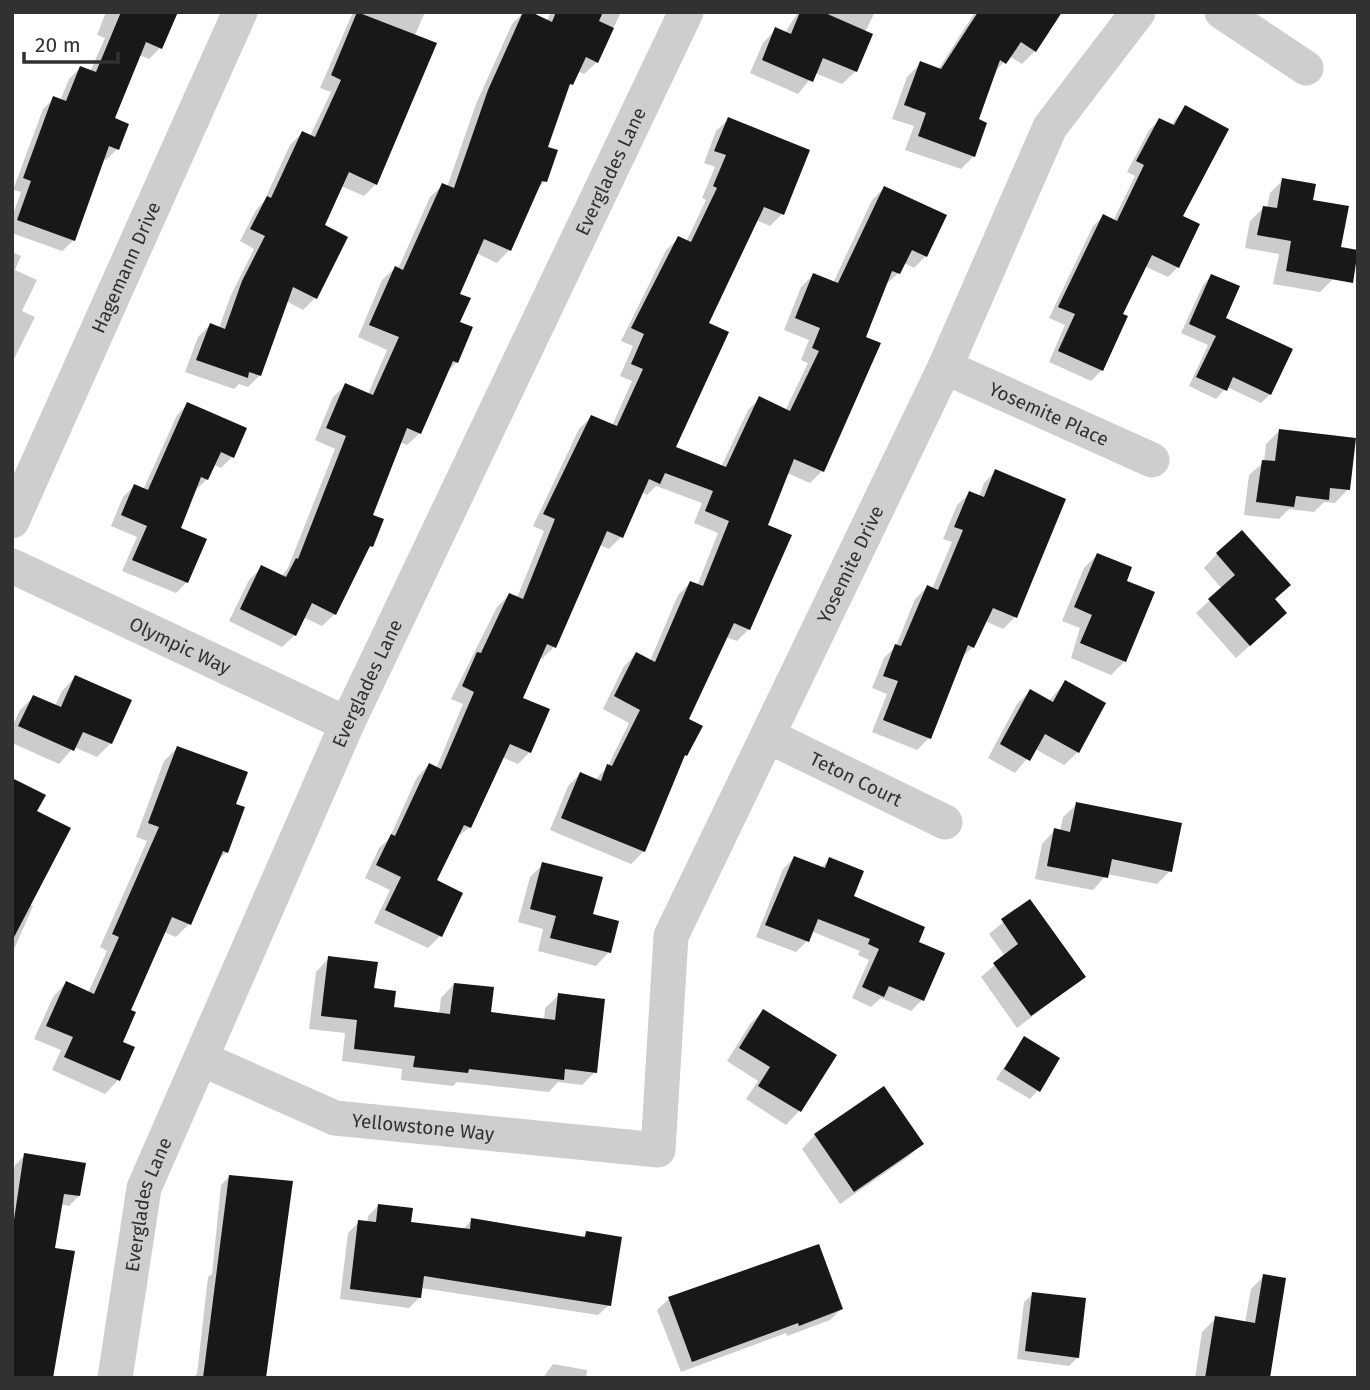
<svg xmlns="http://www.w3.org/2000/svg" width="1370" height="1390" viewBox="0 0 1370 1390" font-family="'Fira Sans',sans-serif">
<rect width="100%" height="100%" fill="#fff"/>
<path fill="#0003" d="M106 12H176L160 48 149 59 139 55 112 118 117 149 106 160 103 159 74 240 62 251 12 233V217L21 192 13 190 43 109 54 98 60 101 69 79 80 68 90 72 105 38 97 35Z
M353 12H425L415 35 376 184 364 196 341 186 322 226 315 298 303 310 286 301 260 375 248 387 239 384 234 389 185 372 198 337 210 325 219 328 231 295 254 249 240 241 256 210 264 201 290 145 302 133 310 136 331 92 320 88Z
M524 12 547 21 551 12H621L597 62 584 74 577 71 566 90 546 148 545 181 536 190 509 250 497 263 476 253 457 295V362L446 373 420 433 407 445 400 442 371 516V546L365 553 335 614 322 626 303 617 295 635 282 647 229 621 249 580 262 567 281 577 288 568 335 449 315 440 333 397 346 385 368 394 387 350 358 337 382 280 395 268 398 269 430 197 443 185 447 187 476 104 512 24Z
M798 12H875L865 32 856 71 842 84 815 73 798 94 750 73 763 43 776 29 785 33Z
M975 12H1060L1035 51 1022 64 1009 56 993 74 977 120 974 156 961 169 905 150 914 126 892 119 907 77 920 64 938 70Z
M1185 107 1178 267 1168 277 1144 266 1120 314 1102 370 1091 381 1049 362 1065 325 1049 318 1093 226 1103 216 1113 221 1135 176 1127 172 1149 130 1160 120 1171 125Z
M729 119 782 214 770 226 756 220 707 323 674 448 721 467 748 410 760 398 785 411 808 363 801 360 809 340 784 330 801 287 813 275 833 283 872 200 884 188 926 256 914 268 904 263 899 273 885 285 863 338 879 344 822 471 810 483 787 473 766 526 749 629 737 641 726 637 687 720 686 755 681 761 644 851 631 864 550 830 568 786 580 774 595 780 608 766 629 723 603 709 624 666 636 654 650 661 678 595 690 583 697 586 718 533 694 523 702 503 656 486 647 495 641 492 621 537 609 549 600 545 554 647 542 659 539 657 521 699 530 752 518 764 502 757 470 827 456 838 435 881 440 936 428 948 374 923 390 890 365 878 379 848 389 839 417 777 429 765 436 769 463 704 451 699 497 607 509 595 517 598 544 531 533 526 579 429 591 417 612 426 632 381 620 376 633 346 621 341 666 250 679 238 686 242 706 200 702 198 715 167 704 163 716 131Z
M1283 180 1311 201 1333 279 1320 292 1273 284 1279 254 1245 248 1250 221 1263 208H1267L1270 193Z
M12 252 21 256 15 270 37 280 22 311 35 317 12 363Z
M1211 276 1224 318 1291 350 1270 394 1261 403 1227 387 1216 399 1189 386 1208 345 1181 333 1203 285Z
M188 404 232 457 221 468 213 464 207 479 196 490 178 529 187 582 176 593 122 571 137 537 111 526 123 497 134 486 143 490 177 415Z
M1279 431 1348 489 1335 503 1324 502 1314 512 1289 509 1279 519 1244 515 1249 475 1264 462 1266 444Z
M996 471 1015 617 1003 629 985 621 973 647 960 659 929 738 917 750 872 732 887 694 872 688 884 658 896 646 915 599 927 587 932 589 952 542 943 539 957 505 970 493 979 497 984 483Z
M1217 554 1273 600 1272 626 1236 658 1196 613 1222 589 1204 568Z
M1097 555 1125 582V661L1111 675 1071 658 1080 628 1062 621 1084 568Z
M75 677 130 701 111 743 97 757 74 747 59 764 12 743V727L20 710 33 697 55 706 62 691Z
M1065 682 1078 752 1064 765 1035 749 1015 773 988 758 1017 704 1030 691 1049 701Z
M177 748 234 805 227 852 216 862 189 924 176 937 164 932 129 1011 120 1043 132 1048 118 1080 105 1094 52 1070 61 1050 34 1039 53 997 66 983 88 993 107 951 100 947 147 841 136 837 164 761Z
M12 780 35 812 29 904 33 906 12 954Z
M1077 804 1170 871 1157 884 1107 874 1093 890 1035 879 1042 844 1055 830 1060 831 1063 817Z
M794 858 821 868 830 859 852 897 917 943 922 1000 911 1011 881 998 871 1007 852 998 869 960 858 955 860 951 811 931 807 941 796 952 756 937 783 869Z
M543 864 591 915 609 952 596 966 538 951 543 929 518 922 530 877Z
M1029 901 1084 977 1017 1028 981 977 1005 956 989 934Z
M329 958 392 1009 439 1014 441 998 454 984 489 1014 544 1020 545 1008 559 995 595 1072 582 1085 558 1082 549 1092 457 1082 453 1086 401 1080 402 1069 342 1061 345 1033 309 1029 316 972Z
M763 1011 834 1056 799 1111 786 1125 746 1099 758 1081 727 1061 750 1024Z
M1024 1038 1038 1090 1030 1099 996 1079Z
M815 1135 921 1144 908 1157 840 1204 802 1149Z
M25 1155 79 1196 69 1206 60 1204 12 1378V1181L15 1165Z
M230 1176 291 1183 272 1335 264 1378H193L197 1374 208 1277 212 1274 221 1185Z
M379 1205 409 1224 462 1230 472 1220 581 1238 587 1233 609 1305 598 1315 421 1288 420 1297 409 1308 340 1299 348 1233 359 1222 367 1223 368 1216Z
M1264 1276 1268 1378H1195L1202 1332 1216 1318 1245 1323 1251 1289Z
M1033 1294 1078 1357 1069 1366 1017 1359 1024 1302Z
M669 1299 841 1309 830 1320 787 1336 786 1333 681 1372 657 1310Z
M553 1364 587 1370 586 1378H543Z"/>
<path fill="#181818" d="M121 12H178L162 49 146 42 115 118 129 124 119 150 109 146 75 241 17 220 31 181 23 178 53 96 66 101 80 66 96 72Z
M357 12 437 43 377 185 349 172 325 225 348 237 317 299 293 287 261 376 249 372 248 378 196 360 210 323 225 329 242 281 265 236 250 229 267 196 271 198 302 131 315 137 341 80 331 75Z
M523 12H531L552 22 556 12H603L599 21 614 28 598 63 586 57 573 85 570 84 548 147 558 150 547 182 542 181 511 251 484 239 460 294 471 298 460 322 473 327 458 363 453 361 421 434 407 428 373 515 384 519 373 547 370 546 336 615 312 603 296 636 240 609 261 565 286 577 296 558 298 559 346 436 326 428 345 383 373 395 399 337 369 325 395 266 403 270 442 183 454 188 488 90Z
M800 12H823L873 34 857 72 823 58 813 82 762 60 775 27 791 34Z
M978 12H1062L1036 52 1021 42 1006 64 1000 60 979 119 987 123 975 157 918 136 926 113 904 105 920 61 941 69Z
M1185 105 1229 129 1183 216 1200 224 1179 268 1152 255 1123 314 1128 316 1103 371 1058 351 1075 314 1058 307 1103 214 1117 221 1144 165 1136 161 1159 118 1174 125Z
M728 117 810 150 784 215 764 207 709 323 729 332 676 447 726 467 759 396 790 411 819 351 812 348 820 328 795 318 813 273 838 283 884 186 947 215 927 257 912 250 900 274 892 271 866 337 881 343 824 472 794 459 768 525 792 535 750 630 734 623 689 719 703 726 687 756 685 755 645 852 561 818 580 772 601 781 607 764 612 766 640 710 614 696 636 652 655 662 690 581 703 586 729 521 705 511 713 491 665 473 660 484 649 479 623 538 607 531 556 648 547 644 523 698 550 709 531 753 510 744 471 828 464 825 437 880 463 893 442 937 385 910 401 877 376 865 391 834 395 836 429 763 441 769 474 692 462 686 477 652 481 653 509 593 523 599 555 519 543 514 591 415 617 426 643 369 631 364 644 334 631 328 678 236 691 242 717 188 713 186 726 155 714 151Z
M1282 178 1316 184 1313 200 1349 206 1341 247 1358 250 1353 283 1286 271 1291 241 1257 235 1263 206 1277 208Z
M1211 274 1240 286 1226 318 1293 349 1271 395 1233 377 1227 391 1196 377 1216 336 1189 324Z
M187 402 247 428 234 458 221 452 208 480 201 477 181 528 207 539 188 583 132 560 147 526 121 515 134 484 148 490Z
M1279 429 1356 438 1350 490 1330 488 1329 500 1296 496 1294 507 1256 502 1262 460 1275 461Z
M995 469 1066 499 1017 618 993 608 974 648 968 645 931 739 883 720 898 681 883 676 895 644 901 646 927 585 938 590 963 530 954 527 969 491 984 497Z
M1242 530 1291 585 1275 599 1287 613 1250 646 1208 599 1235 575 1216 553Z
M1097 553 1132 567 1127 581 1155 592 1126 662 1080 643 1092 615 1074 607Z
M75 675 132 700 112 744 83 732 74 751 18 726 33 695 61 707Z
M1065 680 1106 703 1079 753 1045 734 1030 761 1000 744 1030 689 1053 702Z
M177 746 248 772 236 804 245 807 228 853 223 851 191 925 172 917 131 1010 136 1012 123 1042 135 1047 120 1081 64 1057 73 1037 46 1026 66 981 94 994 119 937 112 934 159 827 148 823Z
M12 778 46 795 37 811 71 828 12 941Z
M1076 802 1182 823 1172 872 1112 859 1108 878 1047 866 1054 828 1070 832Z
M794 856 825 868 829 857 864 871 854 896 925 927 919 942 945 953 924 1001 889 986 884 997 862 987 879 949 868 944 870 939 818 919 809 942 765 925Z
M542 862 603 877 593 914 619 921 611 953 550 938 556 916 530 909Z
M1030 899 1086 977 1031 1016 993 963 1018 944 1001 919Z
M328 956 378 962 374 988 396 991 394 1007 450 1014 454 983 494 987 491 1012 555 1020 558 993 605 999 597 1073 565 1069 564 1080 469 1069 468 1073 413 1067 415 1056 354 1049 357 1020 321 1016Z
M763 1009 837 1055 801 1112 758 1086 770 1067 739 1048Z
M1024 1036 1060 1058 1040 1092 1004 1069Z
M884 1086 924 1144 854 1192 814 1134Z
M24 1153 86 1163 80 1196 64 1194 55 1248 75 1251 53 1378H12V1233Z
M229 1175 293 1181 266 1378H203Z
M378 1204 413 1208 411 1222 470 1229 471 1218 585 1237 586 1231 622 1237 611 1306 424 1276 421 1298 350 1289 358 1220 376 1222Z
M819 1244 843 1309 799 1326 798 1323 692 1362 668 1297Z
M1263 1274 1286 1278 1270 1378H1205L1215 1316 1255 1323Z
M1032 1292 1086 1298 1079 1358 1025 1351Z"/>
<g fill="none" stroke-linecap="round" stroke-linejoin="round">
<g stroke="#cecece" stroke-width="35">
<path d="M1222 12 1306 68"/>
<path id="s1" d="M945 367 1152 460"/>
<path id="s2" d="M12 521 240 12"/>
<path id="s3" d="M12 566 347 724"/>
<path id="s4" d="M768 736 945 822"/>
<path id="s5" d="M202 1059 335 1118 658 1150 671 936 945 367 1050 127 1138 12"/>
<path id="s6" d="M115 1378 144 1188 347 724 686 12"/>
</g>
</g>
<g text-anchor="middle" stroke-width="7" stroke-linejoin="round" paint-order="stroke">
<g font-size="19" fill="#313131" stroke="#fff">
<text dy="7" stroke="none"><textPath href="#s6" startOffset="1311">Everglades Lane</textPath></text>
<text dy="7" stroke="none"><textPath href="#s2" startOffset="278">Hagemann Drive</textPath></text>
<text dy="7" stroke="none"><textPath href="#s1" startOffset="114">Yosemite Place</textPath></text>
<text dy="7" stroke="none"><textPath href="#s5" startOffset="1097">Yosemite Drive</textPath></text>
<text dy="7" stroke="none"><textPath href="#s3" startOffset="186">Olympic Way</textPath></text>
<text dy="7" stroke="none"><textPath href="#s6" startOffset="744">Everglades Lane</textPath></text>
<text dy="7" stroke="none"><textPath href="#s4" startOffset="98">Teton Court</textPath></text>
<text dy="7" stroke="none"><textPath href="#s5" startOffset="234">Yellowstone Way</textPath></text>
<text dy="7" stroke="none"><textPath href="#s6" startOffset="177">Everglades Lane</textPath></text>
</g>
</g>
<rect width="1370" height="1390" fill="none" stroke="#313131" stroke-width="28"/>
<path d="M24 52v10h94v-10" fill="none" stroke="#313131" stroke-width="3.5"/>
<text x="35" y="52" font-size="21" fill="#313131" stroke="#ffffff" stroke-width="5" paint-order="stroke">20 m</text>
</svg>
